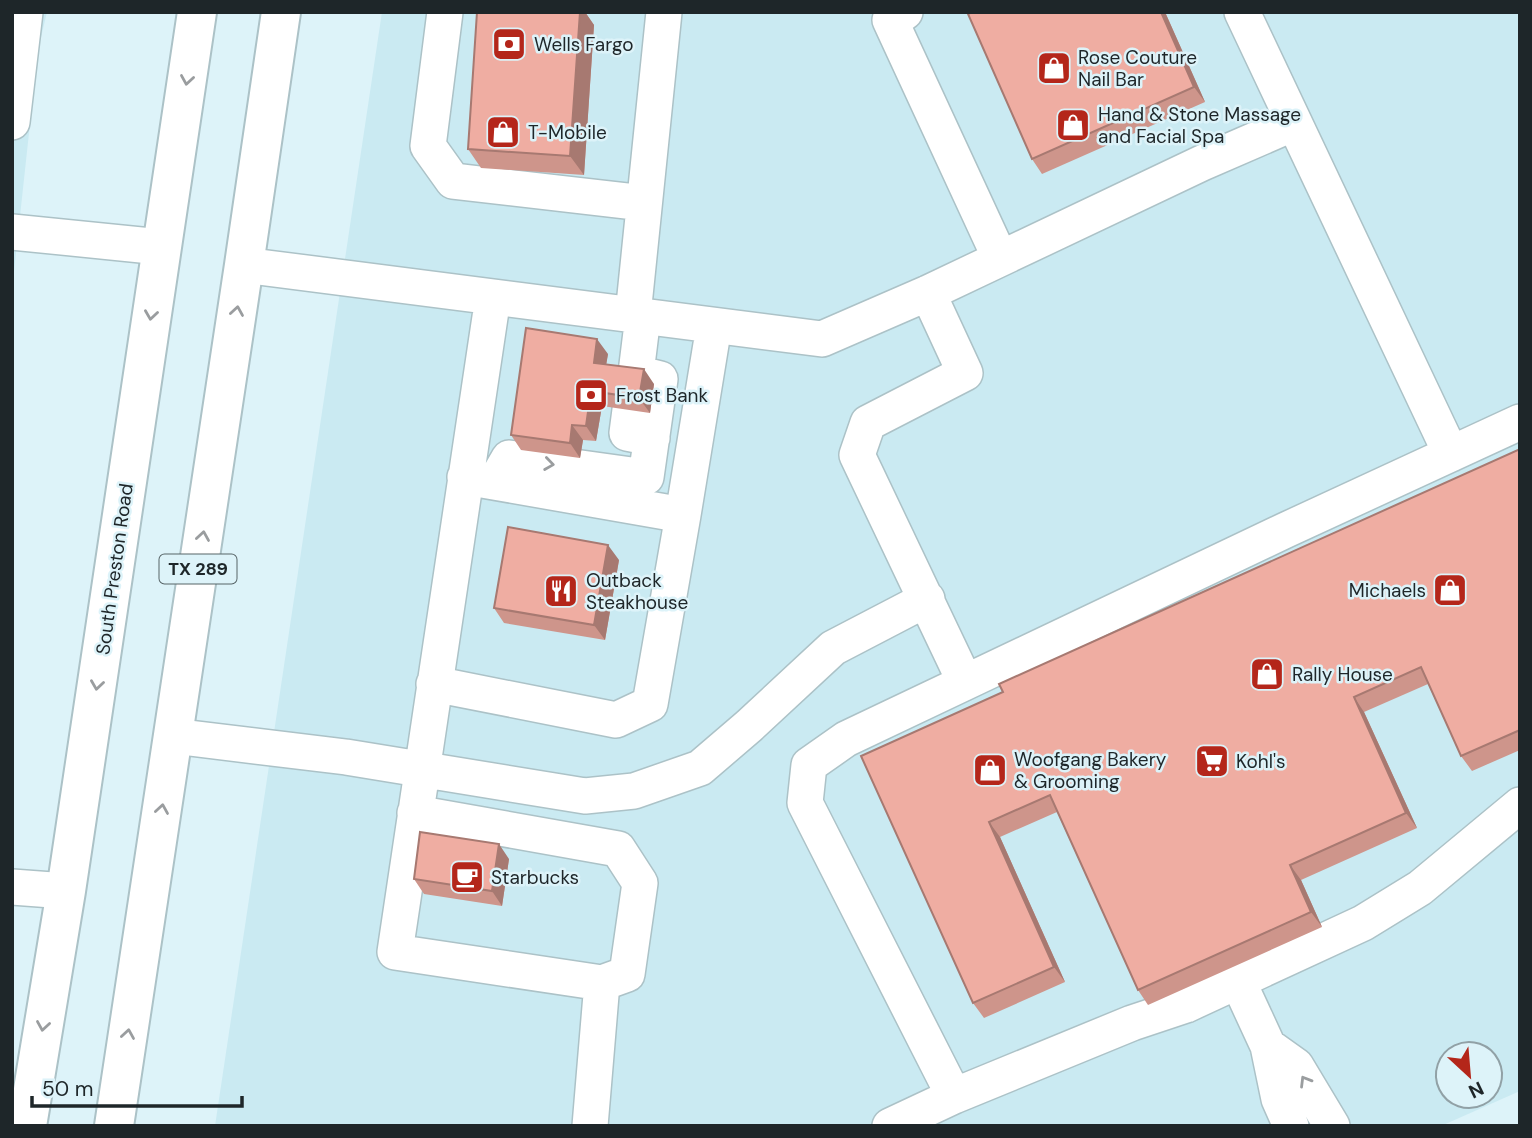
<svg xmlns="http://www.w3.org/2000/svg" width="1532" height="1138" viewBox="0 0 1532 1138" font-family="'DM Sans',sans-serif">
<rect width="100%" height="100%" fill="#ddf3f9"/>
<path fill="#caeaf2" fill-rule="evenodd" d="M12 12H47L38 50 12 290Z
M382 12H1520V1091L1441 1126H215ZM1448 1054H1490V1096H1448Z"/>
<g fill="none" stroke-linecap="round" stroke-linejoin="round">
<g stroke="#acc2c7" stroke-width="38">
<path id="minor" d="M445 12 428 146 453 181 644 203
M905 12 890 20 1000 258
M1242 12 1451 454
M12 122 25 12
M12 232 161 247
M244 265 822 339 928 293 1202 163 1294 123
M928 293 965 373 868 423 857 455 965 682
M493 297 395 952 602 983 590 1126
M633 315 664 12
M630 410 627 433 652 438
M465 477 683 515 714 326
M495 482 509 458 646 477 660 379 636 373 643 316
M434 684 616 720 650 704 683 515
M173 736 346 757 585 796 634 791 700 768 749 726 833 648 927 599
M415 813 618 849 640 883 627 974 602 983
M12 887 66 891
M1238 981 1268 1046 1279 1099 1291 1126
M1268 1046 1296 1066 1332 1126
M954 1096 805 803 809 765 846 739 1286 530 1520 422
M890 1126 954 1096 1132 1023 1186 1005 1363 923 1420 888 1520 805"/>
</g>
<g stroke="#acc2c7" stroke-width="42">
<path id="major" d="M27 1126 66 891 197 12
M114 1126 244 265 281 12"/>
</g>
<use href="#minor" stroke="#fff" stroke-width="35"/>
<use href="#major" stroke="#fff" stroke-width="38"/>
</g>
<path fill="#ce958b" d="M477 12H585L594 25 584 175 481 168 468 149Z
M1165 12 1205 102 1042 174 1032 159Z
M608 354 606 364 654 384 650 413 602 406 596 441 583 440 580 458 521 450 511 435Z
M1520 449V750L1472 771 1461 756 1428 684 1364 712 1417 828 1301 880 1322 927 1148 1005 1138 990 1057 812 1000 837 1065 982 984 1018 973 1003 861 756 1003 692Z
M619 560 605 640 504 623 494 608Z
M509 859 502 906 424 894 414 879Z"/>
<path fill="#a77971" d="M580 12H585L594 25 584 175 570 156Z
M1161 12H1165L1205 102 1194 87Z
M597 339 608 354 604 378 594 363Z
M644 369 654 384 650 413 639 398Z
M591 391 602 406 596 441 586 426Z
M572 425 583 440 580 458 570 443Z
M608 545 619 560 605 640 594 625Z
M1354 697 1364 712 1417 828 1406 813Z
M989 822 1000 837 1065 982 1054 967Z
M499 844 509 859 502 906 492 891Z
M1290 865 1301 880 1322 927 1311 912Z"/>
<path fill="#efada2" stroke="#a77971" stroke-width="2" d="M477 12H580L570 156 468 149Z
M972 12H1161L1194 87 1032 159 968 14Z
M526 328 597 339 594 363 644 369 639 398 591 391 586 426 572 425 570 443 511 435Z
M1520 449V730L1461 756 1421 667 1354 697 1406 813 1290 865 1311 912 1138 990 1050 795 989 822 1054 967 973 1003 861 756 1003 692 999 684Z
M508 527 608 545 594 625 494 608Z
M420 832 499 844 492 891 414 879Z"/>
<defs><path id="oneway-chevron" d="M-2-3.5L2.5 0L-2 3.5" fill="none" stroke-width="1.6" stroke-linecap="round" stroke-linejoin="round" transform="scale(1.75)"/></defs>
<g stroke="#9a9d9f">
<use href="#oneway-chevron" transform="translate(187 80) rotate(99)"/>
<use href="#oneway-chevron" transform="translate(237 311) rotate(-81)"/>
<use href="#oneway-chevron" transform="translate(151 315) rotate(98)"/>
<use href="#oneway-chevron" transform="translate(549 464) rotate(8)"/>
<use href="#oneway-chevron" transform="translate(203 536) rotate(-81)"/>
<use href="#oneway-chevron" transform="translate(97 685) rotate(98)"/>
<use href="#oneway-chevron" transform="translate(162 809) rotate(-81)"/>
<use href="#oneway-chevron" transform="translate(43 1026) rotate(99)"/>
<use href="#oneway-chevron" transform="translate(128 1034) rotate(-81)"/>
<use href="#oneway-chevron" transform="translate(1305 1081) rotate(-121)"/>
</g>
<defs>
<g id="bank-square" transform="scale(1.75)"><rect x="-9" y="-9" width="18" height="18" rx="4" fill="#b4261a" stroke="#ddf3f9"/><path d="M-6-4H6V4H-6ZM0-2.3a2.3 2.3 0 1 0 0 4.6a2.3 2.3 0 1 0 0-4.6Z" fill="#fff"/></g>
<g id="shop-square" transform="scale(1.75)"><rect x="-9" y="-9" width="18" height="18" rx="4" fill="#b4261a" stroke="#ddf3f9"/><path d="M-5-2.5h2.3a2.7 3.5 0 0 1 5.4 0H5L5.5 6h-11ZM-1.5-2.5h3a1.5 2.3 0 0 0-3 0Z" fill="#fff"/></g>
<g id="restaurant-square" transform="scale(1.75)"><rect x="-9" y="-9" width="18" height="18" rx="4" fill="#b4261a" stroke="#ddf3f9"/><path d="M-5-6h1v4h1v-4h1v4h1v-4h1v5L-1.5 .5V6h-2V.5L-5-1ZM5-6V6H3V1.5H1.5Q1.5-4 5-6Z" fill="#fff"/></g>
<g id="supermarket-square" transform="scale(1.75)"><rect x="-9" y="-9" width="18" height="18" rx="4" fill="#b4261a" stroke="#ddf3f9"/><path d="M-6-5.5h2.5l.6 2H6L4.5 2H-2.5L-4.4-4H-6ZM-1.5 3.2a1.3 1.3 0 1 0 .1 0ZM3 3.2a1.3 1.3 0 1 0 .1 0Z" fill="#fff"/></g>
<g id="cafe-square" transform="scale(1.75)"><rect x="-9" y="-9" width="18" height="18" rx="4" fill="#b4261a" stroke="#ddf3f9"/><path d="M-5.5-4.5H6V0H3Q3 3.5 0 3.5H-2.5Q-5.5 3.5-5.5 0ZM3-3.2v2h1.7v-2ZM-6 4.5H4V6H-6Z" fill="#fff"/></g>
</defs>
<g fill-rule="evenodd">
<use href="#bank-square" x="509" y="44"/>
<use href="#shop-square" x="1054" y="68"/>
<use href="#shop-square" x="1073" y="125"/>
<use href="#shop-square" x="503" y="132"/>
<use href="#bank-square" x="591" y="395"/>
<use href="#shop-square" x="1450" y="590"/>
<use href="#restaurant-square" x="561" y="591"/>
<use href="#shop-square" x="1267" y="674"/>
<use href="#supermarket-square" x="1212" y="761"/>
<use href="#shop-square" x="990" y="770"/>
<use href="#cafe-square" x="467" y="877"/>
</g>
<g text-anchor="middle" stroke-width="5" stroke-linejoin="round" paint-order="stroke">
<rect fill="#ddf3f9" stroke="#576467" stroke-width="2" x="159.5" y="554.5" width="77" height="29" rx="5"/>
<g font-size="18" font-weight="bold" fill="#1e2629">
<text x="198" y="575">TX 289</text>
</g>
<g font-size="19" fill="#1e2629" stroke="#ddf3f9" text-anchor="start">
<text x="534" y="51">Wells Fargo</text>
<text x="1078" y="64">Rose Couture<tspan x="1078" dy="22">Nail Bar</tspan></text>
<text x="1098" y="121">Hand &amp; Stone Massage<tspan x="1098" dy="22">and Facial Spa</tspan></text>
<text x="528" y="139">T-Mobile</text>
<text x="616" y="402">Frost Bank</text>
<text x="586" y="587">Outback<tspan x="586" dy="22">Steakhouse</tspan></text>
<text x="1426" y="597" text-anchor="end">Michaels</text>
<text x="1292" y="681">Rally House</text>
<text x="1014" y="766">Woofgang Bakery<tspan x="1014" dy="22">&amp; Grooming</tspan></text>
<text x="1236" y="768">Kohl's</text>
<text x="491" y="884">Starbucks</text>
</g>
<g font-size="19" fill="#1e2629" stroke="#ddf3f9">
<text transform="translate(114 569) rotate(-82)" y="7">South Preston Road</text>
</g>
</g>
<rect width="1532" height="1138" fill="none" stroke="#1e2629" stroke-width="28"/>
<g transform="translate(1469 1075) rotate(154)"><circle r="33" fill="#ddf3f9" stroke="#91a1a6" stroke-width="2"/>
<path d="M0-5L12 26L0 18L-12 26Z" fill="#b4261a"/>
<text y="-10" font-size="19" font-weight="bold" text-anchor="middle" fill="#1e2629">N</text>
</g>
<path d="M32 1096v10h210v-10" fill="none" stroke="#1e2629" stroke-width="3.5"/>
<text x="42" y="1096" font-size="21" fill="#1e2629" stroke="#ddf3f9" stroke-width="5" paint-order="stroke">50 m</text>
</svg>
